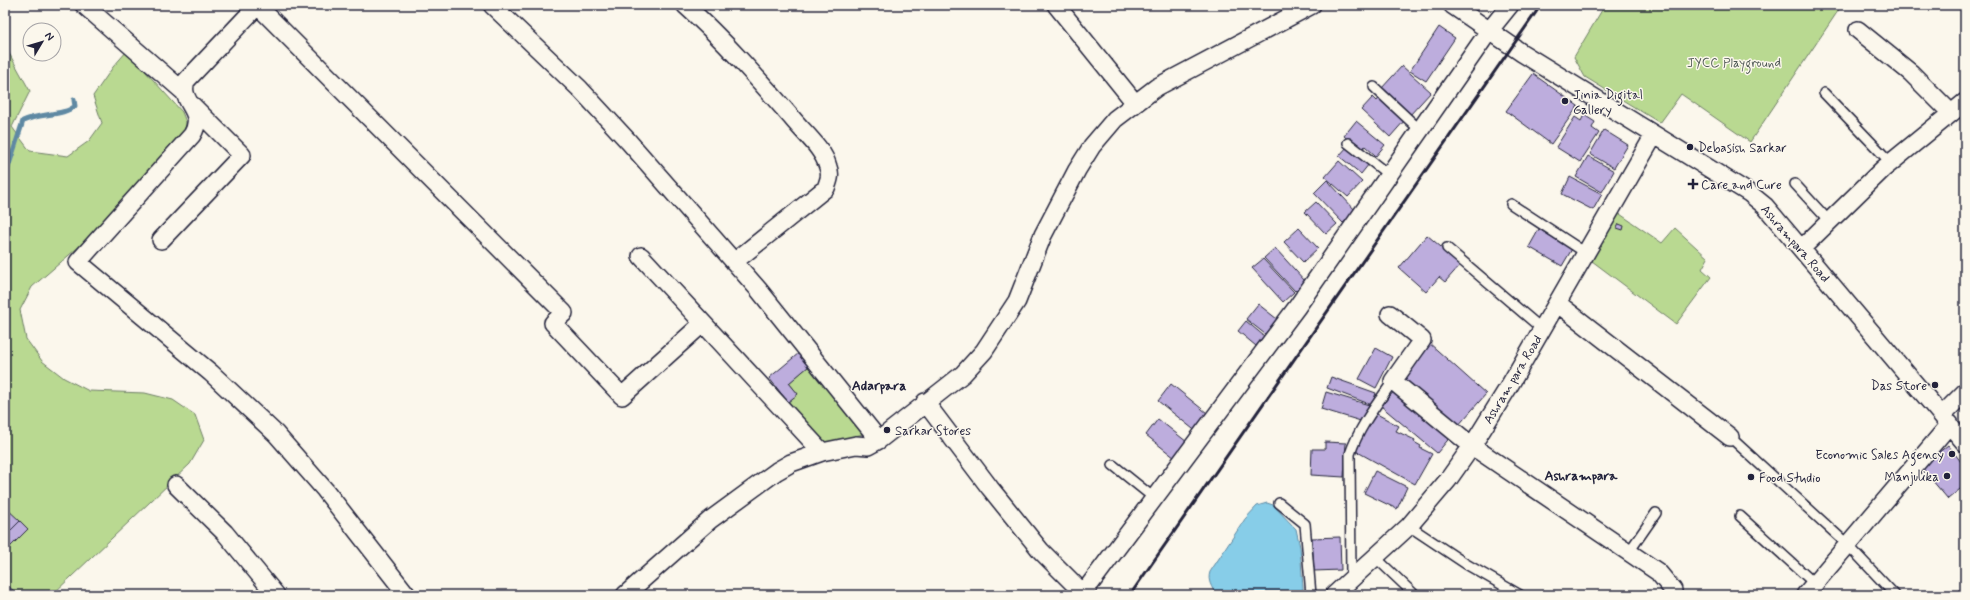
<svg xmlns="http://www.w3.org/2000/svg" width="1970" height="600" viewBox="0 0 1970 600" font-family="Mynerve,sans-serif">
<rect width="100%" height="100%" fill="#fbf7ec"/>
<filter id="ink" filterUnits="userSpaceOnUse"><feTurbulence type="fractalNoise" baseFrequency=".025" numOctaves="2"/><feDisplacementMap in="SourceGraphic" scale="8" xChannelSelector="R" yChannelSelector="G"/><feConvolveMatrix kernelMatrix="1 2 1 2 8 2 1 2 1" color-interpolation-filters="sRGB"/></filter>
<g filter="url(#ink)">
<path fill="#b9d991" stroke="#6e7e66" d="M1605 5H1842L1750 142 1681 94 1660 123 1585 77 1574 57Z
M5 46 30 91 12 127 30 151 68 156 89 141 102 123 93 96 113 67 127 51 182 112 186 122 185 132 104 225 32 287 20 310 26 339 42 361 64 378 89 391 145 393 173 400 195 415 204 440 190 464 52 595H5Z
M1617 212 1662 243 1675 228 1708 258 1702 269 1711 277 1676 324 1592 261Z
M809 366 863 434 844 439 828 448 788 402 798 394 789 383Z"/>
<path fill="#87cde8" stroke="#5f89a3" d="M1267 503 1273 505 1296 529 1300 547 1303 588 1302 595H1216C1212 587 1207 581 1210 572L1245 519 1257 506Z"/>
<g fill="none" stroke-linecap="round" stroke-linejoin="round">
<path stroke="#5f89a3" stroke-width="5" d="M5 177 23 121C38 113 64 116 75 106L74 100"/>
</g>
<path fill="#bdaddd" stroke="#22223b" d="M1439 27 1455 38 1426 81 1410 71Z
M1402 66 1431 92 1409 116 1381 89Z
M1533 74 1578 106 1551 144 1506 111Z
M1373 97 1377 101 1380 97 1405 120 1390 137 1361 110Z
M1584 115 1595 122 1592 128 1599 133 1580 162 1556 147 1575 117 1581 121Z
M1356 121 1385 145 1376 156 1365 146 1361 151 1344 136Z
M1604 130 1628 145 1614 168 1590 154Z
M1348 146 1369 164 1361 174 1339 156Z
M1588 156 1614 171 1602 192 1576 177Z
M1339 161 1362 182 1348 197 1325 177Z
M1570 177 1602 194 1593 210 1562 194Z
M1327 180 1356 211 1343 223 1314 193Z
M1316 202 1337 224 1326 234 1305 212Z
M1619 224 1624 226 1623 230 1617 228Z
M1299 228 1318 248 1303 262 1284 242Z
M1539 229 1572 249 1562 266 1529 247Z
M1427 235 1461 264 1445 282 1439 277 1426 292 1399 268Z
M1275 248 1305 281 1295 291 1264 258Z
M1263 259 1294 292 1283 302 1252 268Z
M1258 304 1277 319 1265 334 1246 319Z
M1246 321 1264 336 1256 346 1238 331Z
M1428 342 1486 394 1457 427 1398 375Z
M1376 348 1392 357 1376 388 1359 379Z
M799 353 809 366 789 383 798 394 788 402 769 378Z
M1331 377 1376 393 1372 405 1327 388Z
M1171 384 1212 417 1198 433 1158 401Z
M1397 388 1452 435 1437 453 1381 406Z
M1326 392 1369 405 1364 422 1321 409Z
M1375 413 1399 426 1396 431 1415 440 1414 442 1421 446 1420 448 1432 454 1415 484 1354 450Z
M1158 419 1187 442 1175 458 1146 435Z
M1325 442 1346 443 1344 477 1311 475 1312 449H1325Z
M1948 445 1965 467V485L1948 499 1921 467Z
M1375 471 1407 487 1397 509 1364 493Z
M5 507 20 521 5 536Z
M20 521 28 529 9 548 5 544V536Z
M1340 537 1341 570 1314 571 1312 538Z
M5 583 18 595H5Z"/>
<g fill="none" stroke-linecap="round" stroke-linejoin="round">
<g stroke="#22223b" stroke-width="12">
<path id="service" d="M1374 87 1420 130
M1824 93 1891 163
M1348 143 1389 175
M1795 184 1829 221
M1511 204 1586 253
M1447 248 1542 329
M1730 437 1847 544 1895 595
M1113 465 1154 498
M1279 503 1305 524 1311 595
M1740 516 1815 584
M1409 526 1466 564 1520 595
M1629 552 1656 513
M1375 557 1415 595
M1351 580 1350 454C1359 427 1377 404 1393 381"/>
</g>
<g stroke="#22223b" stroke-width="20">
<path id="minor" d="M84 5 184 92
M257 5 564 313 553 323 622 396 702 324
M258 5 186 81C178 103 207 110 192 135L78 262 211 373 276 434 325 490 407 595
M492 5 580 89 629 142 758 289 879 440
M685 5C724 40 758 79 792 118 804 133 823 148 828 167 831 175 829 180 826 188L734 262
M1056 5 1135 103
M1452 5 1522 53 1749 193 1765 206 1965 443
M1858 30 1911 73 1951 113
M161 240 242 155 192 105
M1802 248 1883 169 1965 102
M641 256 822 452
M1557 303 1730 437
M1390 314 1422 340 1393 381 1472 446 1658 572 1673 590
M925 402 990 488 1041 551 1083 593
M1942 415 1965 392
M176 485 225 533 276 595
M625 595 710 520 777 471 791 463 822 452 856 445 868 446 879 440 963 374 984 351 1017 301 1043 235 1077 170 1092 146 1115 119 1157 87 1312 5
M1082 595 1297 307 1489 31 1510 5
M1334 595 1409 526 1448 480 1472 446 1508 388 1654 135
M1805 595 1950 424"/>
</g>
<use href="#service" stroke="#fbf7ec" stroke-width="9"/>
<use href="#minor" stroke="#fbf7ec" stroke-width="17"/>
<path stroke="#22223b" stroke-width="3" d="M1130 595 1541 5"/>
</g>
</g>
<g fill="#22223b" stroke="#fbf7ec" stroke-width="1.5">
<circle cx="1565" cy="101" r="4"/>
<circle cx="1690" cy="147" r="4"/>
<path d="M1691 178h4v4h4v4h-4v4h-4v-4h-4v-4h4z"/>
<circle cx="1935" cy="385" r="4"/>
<circle cx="887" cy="430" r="4"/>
<circle cx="1952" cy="454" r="4"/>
<circle cx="1947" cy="476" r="4"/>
<circle cx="1751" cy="477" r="4"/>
</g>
<g text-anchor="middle" stroke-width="3" stroke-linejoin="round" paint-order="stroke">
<g font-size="13" fill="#4f5955" stroke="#fbf7ec">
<text x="1734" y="67">JYCC Playground</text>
</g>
<g font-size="13" fill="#22223b" stroke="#fbf7ec" text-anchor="start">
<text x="1573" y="99">Jinia Digital<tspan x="1573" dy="15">Gallery</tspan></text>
<text x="1698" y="152">Debasish Sarkar</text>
<text x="1701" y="189">Care and Cure</text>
<text x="1927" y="390" text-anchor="end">Das Store</text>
<text x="895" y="435">Sarkar Stores</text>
<text x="1944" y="459" text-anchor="end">Economic Sales Agency</text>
<text x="1939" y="481" text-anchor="end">Manjulika</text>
<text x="1759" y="482">Food Studio</text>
</g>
<g font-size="13" fill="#22223b" stroke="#fbf7ec">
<text transform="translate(1796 243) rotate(49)" y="5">Ashrampara Road</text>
<text transform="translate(1512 379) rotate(-59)" y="5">Ashram para Road</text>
</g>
<g font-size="14" font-weight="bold" fill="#22223b" stroke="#fbf7ec">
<text x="879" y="390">Adarpara</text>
<text x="1581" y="480">Ashrampara</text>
</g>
</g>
<rect width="1970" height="600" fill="none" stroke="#fbf7ec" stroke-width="20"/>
<rect x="10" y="10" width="1950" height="580" fill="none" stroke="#22223b" stroke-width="1.5" filter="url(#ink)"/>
<g transform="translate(42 42) rotate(52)"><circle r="19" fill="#fbf7ec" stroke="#a4a2a5"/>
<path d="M0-3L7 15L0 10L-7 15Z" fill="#22223b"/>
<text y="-6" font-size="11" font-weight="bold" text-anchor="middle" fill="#22223b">N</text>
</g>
</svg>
